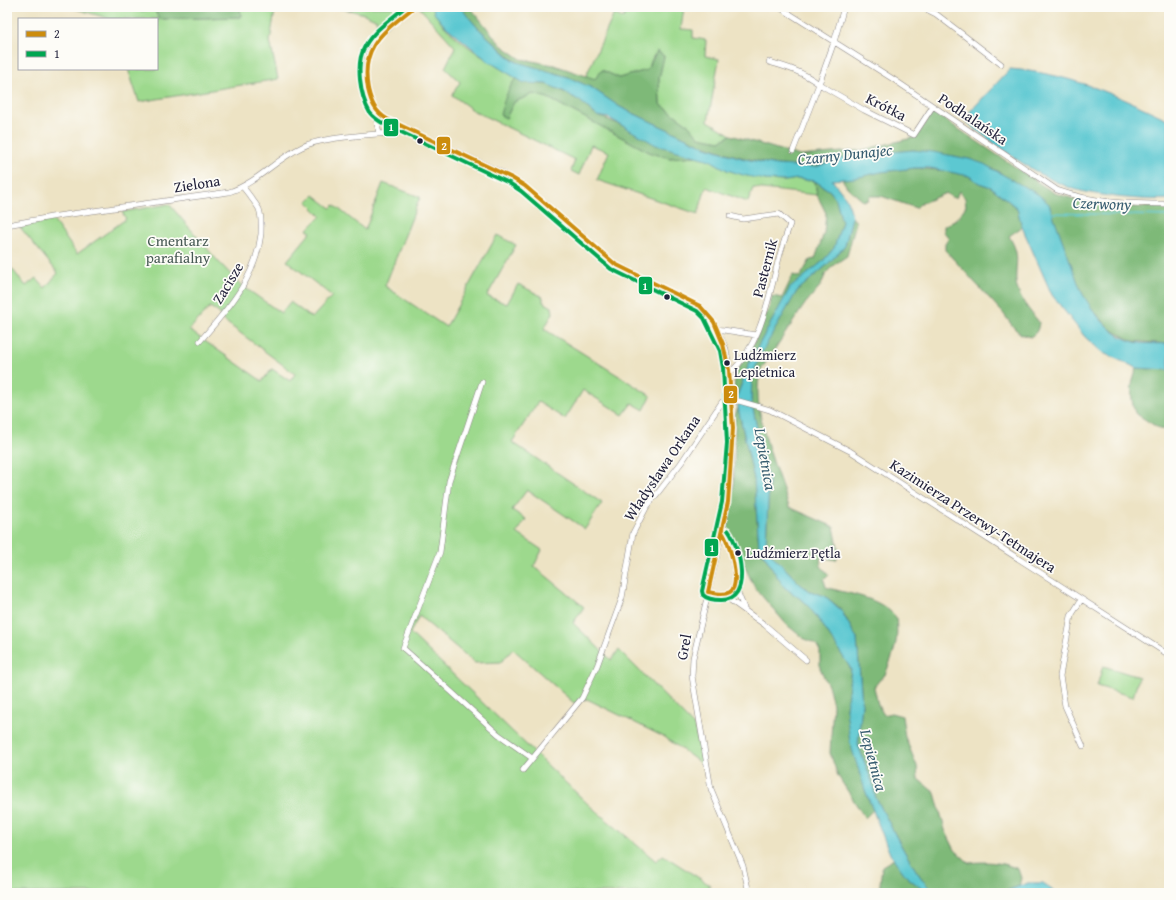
<svg xmlns="http://www.w3.org/2000/svg" width="1176" height="900" viewBox="0 0 1176 900" font-family="'Gentium Book Plus',serif">
<rect width="100%" height="100%" fill="#fdfcf7"/>
<filter id="ink" filterUnits="userSpaceOnUse"><feTurbulence type="fractalNoise" baseFrequency=".025" numOctaves="2"/><feDisplacementMap in="SourceGraphic" scale="8" xChannelSelector="R" yChannelSelector="G"/><feConvolveMatrix kernelMatrix="1 2 1 2 8 2 1 2 1" color-interpolation-filters="sRGB"/></filter>
<filter id="wash" filterUnits="userSpaceOnUse"><feTurbulence type="fractalNoise" baseFrequency=".012" numOctaves="4" result="noise"/><feDisplacementMap in="SourceGraphic" scale="16" xChannelSelector="R" yChannelSelector="G"/><feGaussianBlur stdDeviation="0.9" result="paint"/><feColorMatrix in="noise" values="0 0 0 0 0 0 0 0 0 0 0 0 0 0 0 0 0 1.4 0 .05"/><feComposite in="paint" operator="in"/></filter>
<g filter="url(#wash)">
<rect width="100%" height="100%" fill="#ede3c4"/>
<path fill="#9dd98d" stroke="#607e64" fill-rule="evenodd" d="M69 7H134L142 11 149 9 155 11 159 19 241 17 240 7H408L377 34V20C347 3 309 8 275 10L270 41 278 79 139 102 128 69H157V19H111Z
M419 7H433C436 30 496 66 516 78L511 85 501 115 506 118 514 102 533 94 548 98 651 153 670 158 696 156 710 160 727 170 765 180 785 181 797 179 815 181 817 195 753 188 748 202 706 187 698 214 597 180 609 152 591 145 579 175 571 171 575 160 474 111 452 95 460 82 445 68 455 47Z
M629 7H637L647 12 649 7H684L681 29 693 30V38L706 40 705 56 719 59 708 121 731 135 720 141 699 137 689 125 660 104 659 79 664 56 654 55 647 70 619 78 602 70 595 79 586 76 614 14 623 18Z
M383 183 420 197 385 286 446 327 497 235 516 245 487 296 507 304 518 284 543 297V302L552 307 553 313 544 329 651 396 644 410 632 403 623 415 583 390 565 419 538 402 512 442 602 503 585 529 527 490 512 510 526 519 517 533 542 550 534 566 584 607 573 623 611 660 619 650 694 726 703 765 666 738 587 699 574 703 513 649 501 662 475 663 419 616 410 633 590 806 656 861 663 855 710 885 706 893H682L678 891 677 893H7V263L26 286 36 278 45 288 58 273 19 226 53 220 77 254 126 219 122 212 169 204 217 260 241 285 281 313 290 302 312 318 332 296 287 261 311 232 307 230 321 216 307 202 314 195 331 208 334 205 365 230ZM210 307 219 313 223 320 295 374 290 381 272 369 262 381 189 330Z
M1103 666 1139 677 1133 697 1097 686Z"/>
<path fill="#7eb978" stroke="#506e5a" d="M134 7H240L241 17 159 19 155 11 149 9 142 11Z
M460 7H470L501 45 521 59 554 65 595 79 602 70 619 78 647 70 657 51 664 56 659 79 660 104 689 125 699 137 720 141 731 135 800 156 863 150 916 137 933 112 1054 193 1084 202 1128 207H1169V344L1132 341 1110 329 1087 303 1078 284 1069 259 1000 172 969 159 913 150 851 157 829 162 816 167 777 165 736 156 702 145 656 124 620 107 592 88 568 77 526 66 512 59 477 27Z
M516 78 524 83 546 84 555 87 580 101 594 114 696 156 670 158 651 153 548 98 533 94 514 102 506 118 500 115C503 102 508 89 516 78Z
M915 168 947 171 969 176 979 183 991 187 1017 208 1022 227 1009 236C1021 256 1015 262 1016 282 1017 297 1030 311 1039 322 1038 330 1037 333 1030 337L1021 334 1014 328 1003 313 945 250V244L949 238 944 232V226L957 219 966 206 965 198 959 191 956 198 951 197 946 193 920 204 916 208 881 196H870L868 200 863 201 847 187 842 179 881 172Z
M815 181 830 191 836 199 842 222 839 236 834 248 822 262 790 289 751 359 737 396 734 386 736 372 755 341 770 305 772 296 782 298 793 275 800 277 810 260 815 259 824 233 826 213 817 195Z
M852 217 856 222 847 256 835 264 826 273 821 285 805 304 762 368C747 403 777 470 789 507L834 527 839 552 836 560 820 557 821 566 829 575 824 580 826 587C850 595 878 596 896 617 899 643 894 652 885 675L882 677 874 687 878 705 884 715 891 713 902 716 905 737 917 766 918 779 935 793 945 830 955 850 969 863C987 861 1002 862 1018 869L1021 878 1019 886 1001 893H936C917 882 887 818 875 796L873 784 858 745 862 703 857 639 841 609 825 596 810 591 800 584 773 556 766 543 769 482 751 400 752 376 761 354 781 318 797 291 827 265 845 246Z
M1137 368 1169 370V430L1160 429 1135 413C1130 397 1130 384 1137 368Z
M738 408 754 479 759 547 784 587 805 602 820 621 851 669 846 709 865 790 873 810 865 818 838 776 830 753 833 705 829 688 820 668V651L816 644 803 638 787 625 755 588 726 528 734 483 735 415Z
M894 859 906 876 927 893H879L882 866Z"/>
<path fill="#5bc8d1" stroke="#3e7586" d="M433 7H460L477 27 511 59 517 62 568 77 592 88 620 107 656 124 706 147 745 159 777 165 816 167 837 159 871 154 913 150 933 152 969 159 984 164 1039 195 1049 204 1081 291C1092 311 1109 334 1131 341 1142 345 1158 343 1169 344V370L1137 368 1103 353 1085 337 1052 295 1022 227 1017 208 991 187 979 183 969 176 930 168H915L881 172 855 178 832 180 846 198 850 208 852 217 845 246 827 265 797 291 761 354 752 376 751 400 769 482 766 543 773 556 800 584 810 591 825 596 841 610 857 639 862 703 858 745 873 784 875 796C887 818 917 882 936 893H927L906 876 890 854 865 790 850 743 846 709 851 669 820 621 805 602 784 587 759 547 754 479 738 408 737 396 751 359 790 288 822 262 834 248 842 222 836 199 830 191 815 181 797 179 785 181 765 180 743 175 727 170 710 160 656 145 609 118 597 116 580 101 563 91 546 84 524 83 488 61 444 25 434 13Z
M1010 69C1068 73 1117 95 1169 120V199C1145 201 1091 196 1068 187 1030 172 995 145 963 119Z
M1028 883H1043L1058 893H1001Z"/>
<g fill="none" stroke-linecap="round" stroke-linejoin="round">
<path stroke="#5bc8d1" stroke-width="1.5" d="M1051 213 1169 216"/>
</g>
</g>
<g filter="url(#ink)">
<g fill="none" stroke-linecap="round" stroke-linejoin="round">
<g stroke="#888280" stroke-width="6">
<path id="minor" d="M414 7C399 20 380 33 370 50 363 61 367 96 374 107 377 113 382 116 387 119L503 173 519 182 615 264 702 308 714 322 726 349 729 367 733 430 730 484 725 520 693 658 692 676 711 789 743 866 749 893
M779 7 893 79 1057 190C1093 203 1131 204 1169 204
M844 7 834 42 819 84 864 110 914 135 933 106
M922 7 936 14 1001 64
M769 62C787 67 803 72 819 84L793 151
M377 112 376 117 379 134
M7 225 57 216 229 192C257 183 276 159 302 147 323 136 376 135 401 132L407 128
M717 329 756 335
M200 341C228 309 256 278 261 234 261 226 262 217 259 209 255 202 248 194 243 187
M730 373C761 345 768 300 778 262 781 249 786 236 790 224L779 214 743 219 730 216
M482 382 449 481 440 552 403 648 498 734 532 758
M735 586 744 608
M708 592C735 599 738 588 733 564 731 552 730 541 722 532
M723 595 765 625 806 660
M1081 600 1071 616 1060 676 1065 706 1083 746
M523 770 582 698 597 666 622 598 633 533 646 508 681 463 722 402 739 401 770 410 850 451 1169 655"/>
</g>
<use href="#minor" stroke="#fff" stroke-width="5"/>
<g stroke="#fdfcf7" stroke-width="7">
<path id="bus-1" d="M414 7C384 32 360 45 368 89 371 102 375 112 387 119L512 178 525 186 615 264 700 306 714 322 723 344 729 370 733 428 728 502 708 592
M708 592C715 593 723 596 730 592 742 584 729 541 722 532"/>
</g>
<g stroke="#fdfcf7" stroke-width="7">
<path id="bus-2" d="M405 7C391 19 374 30 365 46 355 64 360 96 370 113 374 118 379 121 384 124L509 183 521 191 611 269 697 311 704 318 720 351 723 368 727 443 722 502 702 591 703 595C707 599 715 600 721 600 753 601 740 546 728 530"/>
</g>
<use href="#bus-1" stroke="#cc8c0c" stroke-width="4"/>
<use href="#bus-2" stroke="#00a651" stroke-width="4"/>
</g>
</g>
<g fill="#22223b" stroke="#fdfcf7" stroke-width="1.5">
<circle cx="420" cy="141" r="3.5"/>
<circle cx="667" cy="297" r="3.5"/>
<circle cx="727" cy="363" r="3.5"/>
<circle cx="738" cy="553" r="3.5"/>
</g>
<g text-anchor="middle" stroke-width="3.5" stroke-linejoin="round" paint-order="stroke">
<g font-size="14" fill="#22223b" stroke="#fdfcf7" text-anchor="start">
<text x="734" y="360">Ludźmierz<tspan x="734" dy="17">Lepietnica</tspan></text>
<text x="746" y="558">Ludźmierz Pętla</text>
</g>
<g font-size="15" fill="#22223b" stroke="#fdfcf7">
<text transform="translate(886 107) rotate(27)" y="5">Krótka</text>
<text transform="translate(973 119) rotate(34)" y="5">Podhalańska</text>
<text transform="translate(197 184) rotate(-9)" y="5">Zielona</text>
<text transform="translate(765 268) rotate(-75)" y="5">Pasternik</text>
<text transform="translate(228 283) rotate(-59)" y="5">Zacisze</text>
<text transform="translate(662 468) rotate(-56)" y="5">Władysława Orkana</text>
<text transform="translate(973 516) rotate(33)" y="5">Kazimierza Przerwy-Tetmajera</text>
<text transform="translate(684 647) rotate(-79)" y="5">Grel</text>
</g>
<g font-size="15" fill="#475954" stroke="#fdfcf7">
<text x="178" y="246">Cmentarz<tspan x="178" dy="17">parafialny</tspan></text>
</g>
<g font-size="16" font-style="italic" fill="#365c70" stroke="#fdfcf7">
<text transform="translate(845 154) rotate(-6)" y="6">Czarny Dunajec</text>
<text transform="translate(1102 203) rotate(2)" y="6">Czerwony</text>
<text transform="translate(766 459) rotate(80)" y="6">Lepietnica</text>
<text transform="translate(874 760) rotate(75)" y="6">Lepietnica</text>
</g>
</g>
<g stroke="#fdfcf7" stroke-width="1.5">
<rect x="383" y="118" width="16" height="19" rx="4" fill="#00a651"/>
<rect x="436" y="136" width="15" height="19" rx="4" fill="#cc8c0c"/>
<rect x="638" y="276" width="15" height="19" rx="4" fill="#00a651"/>
<rect x="723" y="385" width="15" height="19" rx="4" fill="#cc8c0c"/>
<rect x="704" y="538" width="15" height="19" rx="4" fill="#00a651"/>
</g>
<g font-size="11" text-anchor="middle" font-weight="bold" fill="#fff">
<text x="391" y="131">1</text>
<text x="444" y="150">2</text>
<text x="645" y="290">1</text>
<text x="731" y="398">2</text>
<text x="712" y="552">1</text>
</g>
<rect width="1176" height="900" fill="none" stroke="#fdfcf7" stroke-width="24"/>
<rect x="18" y="18" width="140" height="52" fill="#fdfcf7" stroke="#a5a5ac"/>
<rect x="26" y="31" width="20" height="6" fill="#cc8c0c" stroke="#a5a5ac"/>
<text x="54" y="38" font-size="12" fill="#22223b">2</text>
<rect x="26" y="51" width="20" height="6" fill="#00a651" stroke="#a5a5ac"/>
<text x="54" y="58" font-size="12" fill="#22223b">1</text>
</svg>
